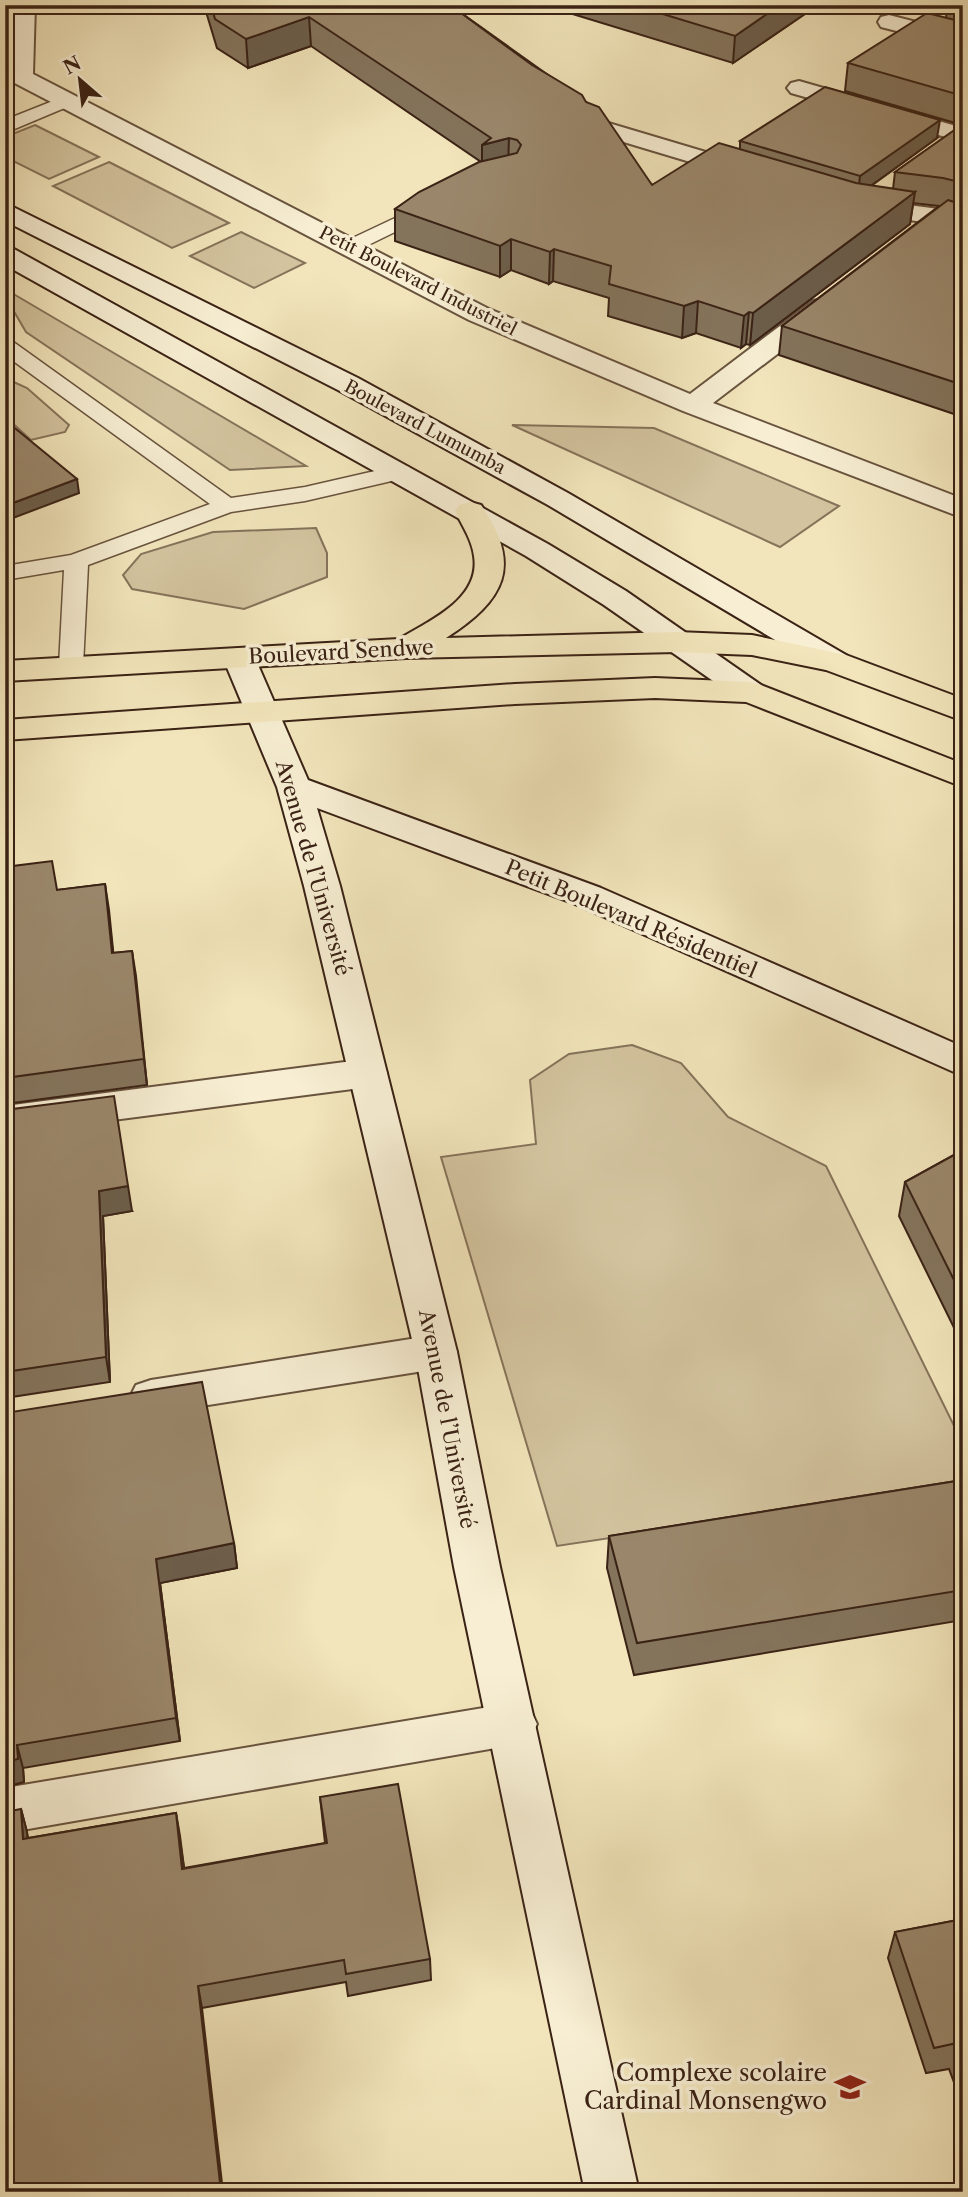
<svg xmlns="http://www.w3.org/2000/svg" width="968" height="2197" viewBox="0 0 968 2197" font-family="'Libre Caslon Text',serif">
<rect width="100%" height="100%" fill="#f2e5bb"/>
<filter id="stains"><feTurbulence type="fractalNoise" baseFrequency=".00286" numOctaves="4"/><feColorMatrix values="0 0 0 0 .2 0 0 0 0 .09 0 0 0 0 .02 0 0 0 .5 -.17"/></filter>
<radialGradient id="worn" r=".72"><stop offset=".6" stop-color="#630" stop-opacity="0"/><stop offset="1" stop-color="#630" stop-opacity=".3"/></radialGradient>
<path fill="#d3c49f" stroke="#86735a" stroke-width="2" d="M35 125 99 157 49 179 5 157V137Z
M109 162 229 223 172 248 53 186Z
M241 232 305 263 254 288 190 256Z
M5 289 306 466 230 470 26 332 5 296Z
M5 378 27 388 69 425 65 432 31 440 10 421 5 423Z
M512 425 654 428 839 506 780 547Z
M316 528 327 553V577L244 609 132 589 123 575 141 554 213 532Z
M632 1045 681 1063 728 1117 826 1166 963 1444V1485L557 1546 441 1157 536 1144 530 1080 569 1054Z"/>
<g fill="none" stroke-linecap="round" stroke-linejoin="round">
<g stroke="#68533e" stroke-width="3">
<path id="lane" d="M68 95 77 100 74 104 5 133V120Z
M431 201 438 203 441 207 438 211 356 251H342L339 247 342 243Z
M5 339 12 341 231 498 305 487 401 465 409 467 412 472 409 477 305 501 231 512 88 565 83 666 80 671 71 673 62 671 59 666 64 570 5 580V566L71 555 210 504 5 355Z"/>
</g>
<g stroke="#68533e" stroke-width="4">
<path id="street" d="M13 5H35L33 74 487 308 690 394 813 301 822 299 831 301 835 307 831 313 713 403 963 499V518L683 411 469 320 5 78V62L10 63Z
M889 15 963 34V48L881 27 878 22 881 17Z
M799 81 963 128V142L791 93 787 88 791 83Z
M595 119 756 167 759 172 756 177 747 179 587 131 583 126 587 121Z
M862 199 939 209 963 216V232L937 224 853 212 849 207 853 202Z
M368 1059 381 1063 387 1073 381 1083 368 1087 5 1134V1106Z
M436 1335 451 1340 457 1352 451 1364 436 1369 151 1414 136 1409 130 1397 136 1385 151 1380Z
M513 1703 530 1709 537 1724 530 1739 513 1745 5 1833V1788Z"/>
</g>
<g stroke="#3a2215" stroke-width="4">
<path id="secondary" d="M5 203 358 378 568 493 846 655 851 662 846 669 835 672 824 669 548 505 338 390 5 221Z
M5 246 14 249 548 544 626 591 761 685 766 692 761 699 750 702 739 699 604 605 526 556 5 265Z
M239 648 250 651 255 658 308 780 601 888 963 1047V1076L575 904 317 808 340 886 457 1352 500 1567 639 2192H585L454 1567 415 1352 304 886 277 787 223 658 228 651Z"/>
</g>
<g stroke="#3a2215" stroke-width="4">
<path id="highway" d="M470 502 481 505C523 566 505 600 446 638L677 632 752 635 846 655 963 699V721L826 670 752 655 677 652 406 658 5 681V661L399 639C429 621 481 599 474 556 472 540 462 525 455 511L459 505Z
M655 678 750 682 761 685 963 764V787L746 702 655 698 515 704 5 740V720L515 684Z"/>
</g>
<use href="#lane" fill="#f7eed3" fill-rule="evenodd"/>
<use href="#street" fill="#f7eed3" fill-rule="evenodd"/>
<use href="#secondary" fill="#f7eed3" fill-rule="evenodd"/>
<use href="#highway" fill="#f2e5bb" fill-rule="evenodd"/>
</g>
<path fill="#84745c" stroke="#3a2215" stroke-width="2" d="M204 5H450L586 102 652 185 740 149V141L937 138 871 186 893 189 895 172 962 125 845 91 848 63 946 18 947 7 946 5H963V417L779 355 782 326 939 206 913 203 910 224 750 345 746 344 741 348 696 333 682 338 608 316 609 298 553 281 549 284 511 270 500 277 395 241V209L481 162 311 46 248 68 217 48Z
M543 5H818L733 63Z
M5 867 57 890 105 884 113 953 132 951 147 1085 5 1104Z
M5 1110 132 1211 103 1216 110 1382 5 1398Z
M963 1150V1346L899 1216 905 1182Z
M5 1413 234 1543 237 1568 160 1583 180 1741 23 1768 24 1782 5 1787Z
M963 1480V1620L634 1675 607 1568 609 1536Z
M320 1797 430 1959 431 1980 348 1996 346 1982 202 2008 5 2192 21 1809 27 1832 28 1838 176 1813 184 1868 325 1843Z
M963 1919V2107L949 2069 926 2073 888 1958 895 1932Z"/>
<path fill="#6c5e4b" stroke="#3a2215" stroke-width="2" d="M780 5H818L733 63 735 36Z
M309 17 311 46 248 68 246 39Z
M940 120 937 138 858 195 860 176Z
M509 138 508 168 482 175V145Z
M915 192 910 224 750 345 753 313Z
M511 239V270L500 277V246Z
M554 249 553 281 549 284 550 252Z
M698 301 696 333 682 338 684 306Z
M749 312 746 344 741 348 744 316Z
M77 479 79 493 5 521V506Z
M105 884 109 910 116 979 112 953Z
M132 951 136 976 147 1085 144 1059Z
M128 1186 132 1211 103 1216 110 1382 106 1357 99 1191Z
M234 1543 237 1568 160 1583 180 1741 176 1718 156 1559Z
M17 1745 23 1768 24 1782 5 1787V1762Z
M21 1809 27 1832 29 1862 23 1839Z
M176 1813 180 1836 187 1891 182 1869Z
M198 1986 202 2008 223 2192H221Z"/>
<path fill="#9a876b" stroke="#3a2215" stroke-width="2" d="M211 5H450L532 65 582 95 586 102 599 107 652 185 719 143 856 183 915 192 753 313 749 312 744 316 698 301 684 306 609 284 611 266 554 249 550 252 511 239 500 246 395 209 419 192 479 162 517 153 521 145 517 140 509 138 482 145 491 138 309 17 246 39 215 19Z
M633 5H780L735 36Z
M927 13 963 22V96L848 63Z
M825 87 940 120 860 176 740 141Z
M963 124V183L943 178 895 172Z
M948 200 963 205V385L782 326Z
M5 420 77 479 5 506Z
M52 861 57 890 105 884 112 953 132 951 144 1059 5 1078V867Z
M114 1096 128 1186 99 1191 106 1357 5 1372V1110Z
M963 1150V1298L905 1182Z
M202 1382 234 1543 156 1559 176 1718 17 1745 18 1759 5 1762V1413Z
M963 1480V1590L637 1643 609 1536Z
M398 1784 430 1959 346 1974 344 1960 198 1986 221 2192H5V1812L21 1809 23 1839 176 1813 182 1869 327 1843 320 1797Z
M963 1919V2058L957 2043 934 2048 895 1932Z"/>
<defs>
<g id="school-bare" transform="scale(2.415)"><path d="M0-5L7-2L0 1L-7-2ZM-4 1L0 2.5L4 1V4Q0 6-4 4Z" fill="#8f2418" stroke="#f7eed3" stroke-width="2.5" paint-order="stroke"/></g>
</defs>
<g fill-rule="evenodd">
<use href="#school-bare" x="850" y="2087"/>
</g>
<g text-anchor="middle" stroke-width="7" stroke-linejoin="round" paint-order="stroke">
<g font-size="18" fill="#3a2215" stroke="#f7eed3">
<text transform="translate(418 281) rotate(27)" y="6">Petit Boulevard Industriel</text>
<text transform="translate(425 427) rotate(28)" y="6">Boulevard Lumumba</text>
</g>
<g font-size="21" fill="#3a2215" stroke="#f7eed3">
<text transform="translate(341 652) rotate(-3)" y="7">Boulevard Sendwe</text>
<text transform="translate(313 868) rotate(74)" y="7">Avenue de l’Université</text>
<text transform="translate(631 919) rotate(23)" y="7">Petit Boulevard Résidentiel</text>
<text transform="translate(447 1419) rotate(79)" y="7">Avenue de l’Université</text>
</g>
<g font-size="24" fill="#3a2215" stroke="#f7eed3" text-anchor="end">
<text x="827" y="2081">Complexe scolaire<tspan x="827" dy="28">Cardinal Monsengwo</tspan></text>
</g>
</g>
<rect width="968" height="2197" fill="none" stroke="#f2e5bb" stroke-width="28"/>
<rect x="7" y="7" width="954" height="2183" fill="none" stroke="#3a2215" stroke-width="3.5"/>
<rect x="14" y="14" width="940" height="2169" fill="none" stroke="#3a2215" stroke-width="2"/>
<g transform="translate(80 80) rotate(332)" stroke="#f7eed3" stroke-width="5" paint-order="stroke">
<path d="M0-5L12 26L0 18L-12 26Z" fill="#3a2215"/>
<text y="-10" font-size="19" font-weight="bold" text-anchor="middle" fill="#3a2215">N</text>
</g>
<rect width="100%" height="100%" filter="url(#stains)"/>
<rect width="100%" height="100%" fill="url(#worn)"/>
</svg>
